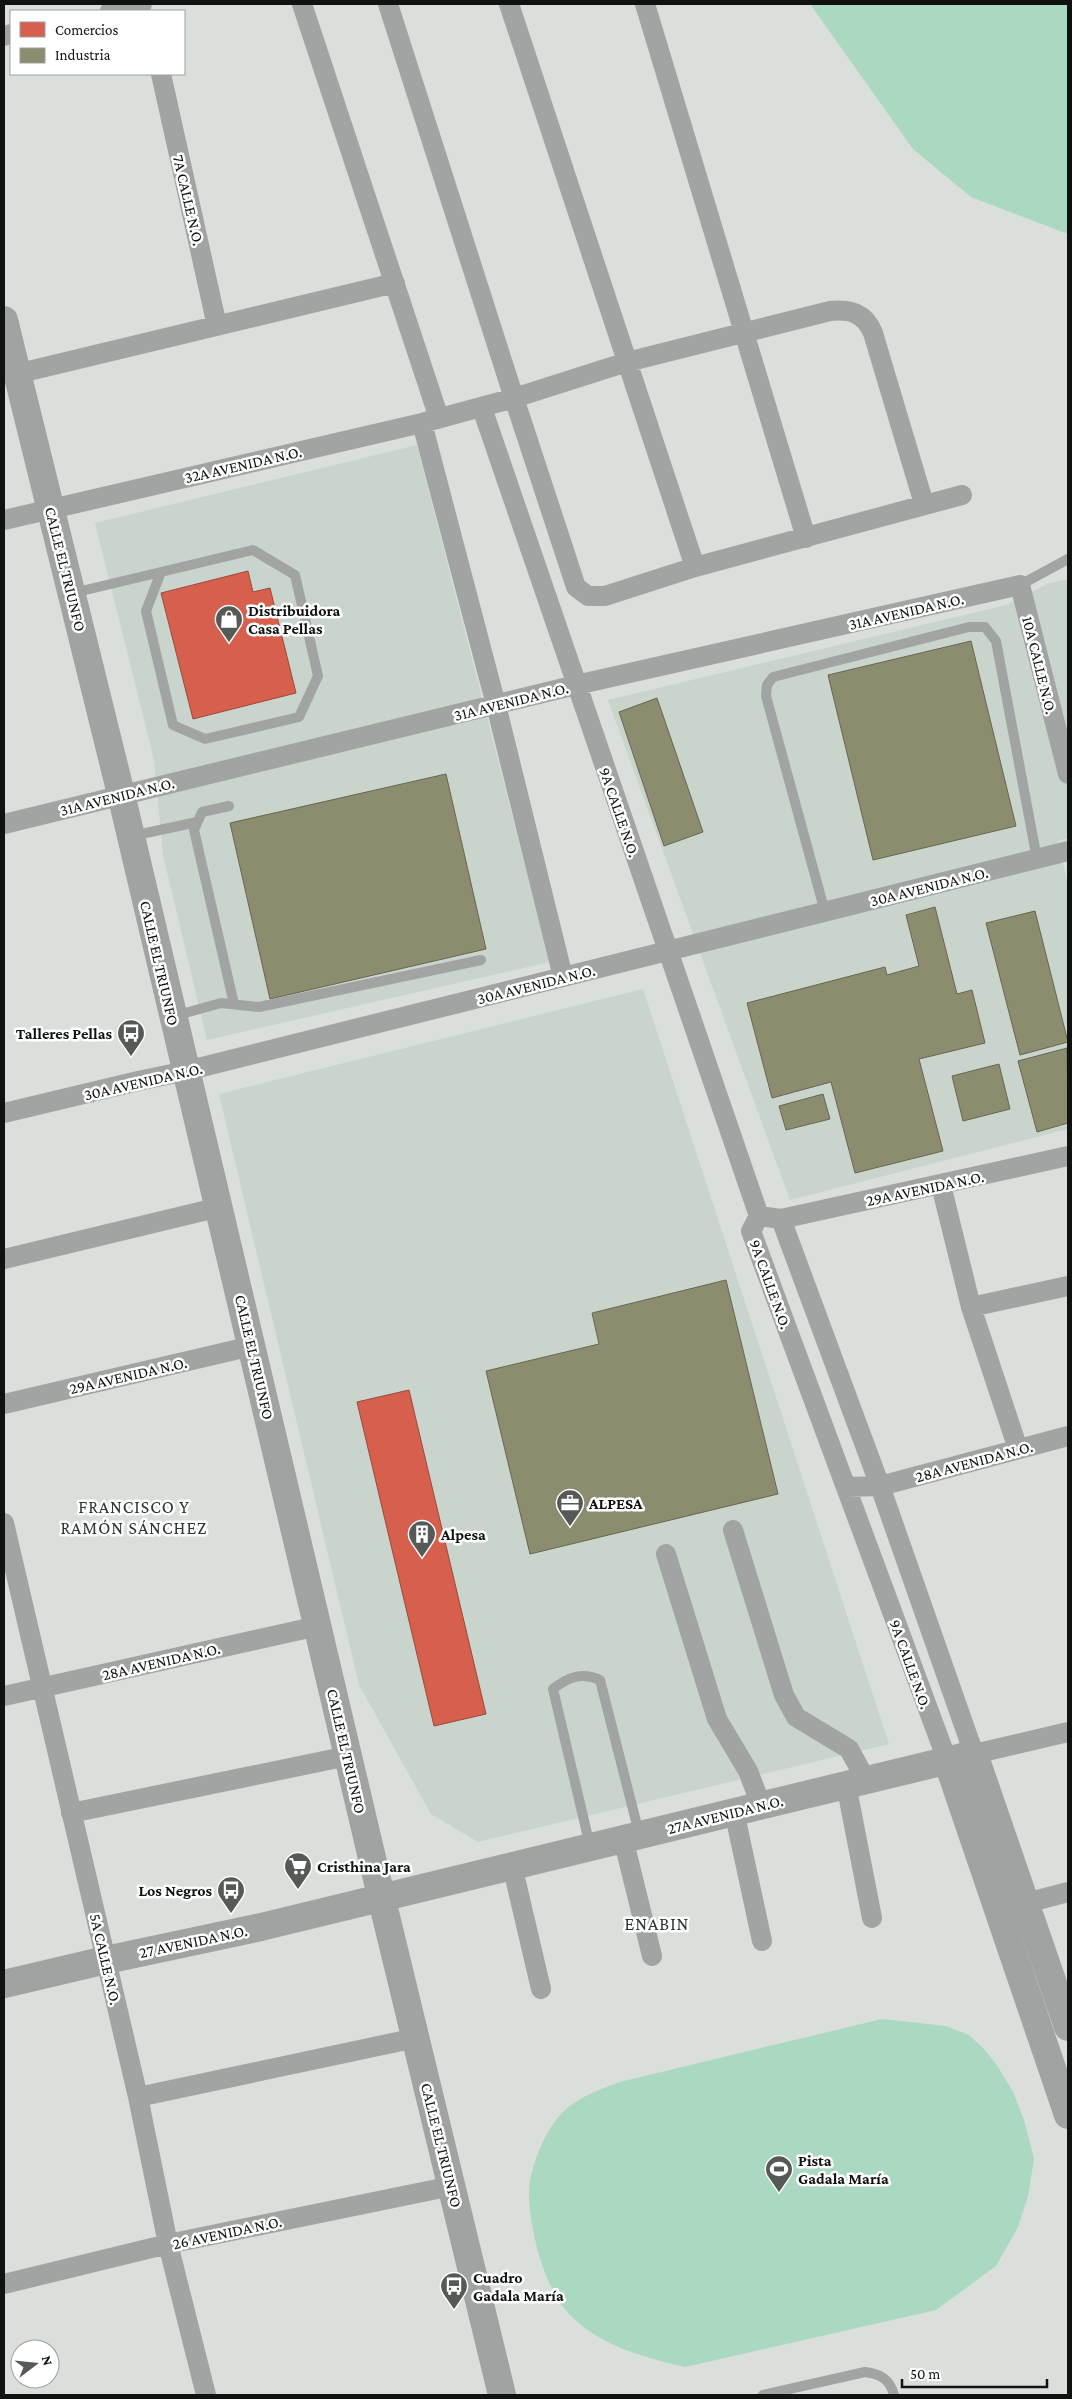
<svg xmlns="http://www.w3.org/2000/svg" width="1072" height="2399" viewBox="0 0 1072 2399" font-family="'Crimson Pro',serif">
<rect width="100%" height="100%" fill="#dadfdc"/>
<path fill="#c9d4cd" d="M417 445 550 962 207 1040 163 855 154 760 95 523Z
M1068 579V838L1057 841 1068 883V1129L790 1200 608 700 1006 605 1047 584Z
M643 989 889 1744 478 1842 431 1814 359 1685 219 1094Z"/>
<path fill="#aad8c1" d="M810 4H1068V234L971 197 913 149Z
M882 2019 946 2026 969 2035 985 2050 998 2067 1013 2092 1024 2120 1034 2159 1028 2196 1018 2227 996 2266 936 2310 685 2367C646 2358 601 2346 572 2317 544 2290 529 2229 529 2190 530 2170 543 2136 556 2120 572 2099 596 2091 620 2082Z"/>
<path fill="#d6604d" stroke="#9a493b" d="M248 571 253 592 270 588 296 693 193 719 161 593Z
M409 1390 486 1714 434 1726 357 1402Z"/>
<path fill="#8c8c6e" stroke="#666752" d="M971 641 1016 826 873 860 828 675Z
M657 698 703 832 664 846 619 712Z
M446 774 486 949 270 999 230 823Z
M935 907 957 994 972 990 985 1043 919 1059 943 1151 855 1173 831 1082 772 1098 747 1003 885 967 887 975 919 966 906 915Z
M1035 911 1068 1042 1020 1055 986 923Z
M1067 1048 1068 1123 1037 1132 1018 1061Z
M999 1064 1010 1109 963 1121 952 1076Z
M823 1094 830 1119 786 1130 779 1106Z
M726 1280 778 1494 530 1554 486 1371 599 1344 592 1313Z"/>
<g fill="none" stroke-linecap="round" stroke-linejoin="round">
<path stroke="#a2a3a3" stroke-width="10" d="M253 550 295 575 318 676 299 717 205 739 173 725 146 611 161 572Z
M1020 585 1068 559
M73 593 161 572
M229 806 202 812 194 830 234 1004
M132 836 197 822
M825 912 766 696 767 685 773 677 969 627H985L996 641 1037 859
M174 1016 221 1003 259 1007 481 960
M590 1846 553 1689C567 1678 582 1671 600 1680L639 1833
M763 2395 865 2372C880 2374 890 2379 894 2395"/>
<path stroke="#a2a3a3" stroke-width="20" d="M302 4 439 418
M388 4 514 398 627 362 830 311C850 309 865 313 873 333L924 504
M509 4 695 567
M645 4 806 538
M110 11 142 4
M4 36 11 34
M161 74 217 326
M16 374 395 283
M482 408 759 1216 781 1219 880 1486 974 1754 1068 1732
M422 423 496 705 563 977
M4 520 422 423 514 398 576 587 588 596H605L695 567 962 495
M4 824 576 685 1020 585 1068 774
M4 1113 138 1081 186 1071 1068 851
M941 1185 971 1307 1018 1449
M759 1216 751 1231 947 1760
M781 1219 1068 1156
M4 1259 220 1207
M971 1307 1068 1286
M4 1404 252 1346
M846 1487 880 1486 1068 1436
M4 1523 138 2097 168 2244 206 2395
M733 1530 784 1695 796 1717 849 1749 866 1780
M666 1554 717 1719 748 1771 761 1805
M4 1696 318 1626
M846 1784 872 1918
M734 1811 762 1941
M71 1813 348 1756
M623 1838 652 1956
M512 1865 541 1989
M1026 1903 1068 1892
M138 2097 416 2038
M4 2284 168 2244 452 2186"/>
<path stroke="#a0a3a1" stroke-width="28" d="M4 320 121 794 381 1896 502 2395
M947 1760 1068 2115
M4 1984 106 1960 261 1927 974 1754 1068 2027"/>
</g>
<defs>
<g id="shop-pin" transform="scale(1.4375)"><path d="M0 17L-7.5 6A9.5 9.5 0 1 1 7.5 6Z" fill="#565a57" stroke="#fff"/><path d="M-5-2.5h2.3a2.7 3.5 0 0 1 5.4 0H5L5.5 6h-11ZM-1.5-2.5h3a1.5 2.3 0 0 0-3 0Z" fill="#fff"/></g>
<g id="bus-pin" transform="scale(1.4375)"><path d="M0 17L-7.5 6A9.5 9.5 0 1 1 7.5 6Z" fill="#565a57" stroke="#fff"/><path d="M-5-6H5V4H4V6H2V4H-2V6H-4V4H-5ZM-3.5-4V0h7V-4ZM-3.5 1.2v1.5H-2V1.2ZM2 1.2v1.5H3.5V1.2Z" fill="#fff"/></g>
<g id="office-pin" transform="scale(1.4375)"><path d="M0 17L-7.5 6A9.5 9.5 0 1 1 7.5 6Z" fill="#565a57" stroke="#fff"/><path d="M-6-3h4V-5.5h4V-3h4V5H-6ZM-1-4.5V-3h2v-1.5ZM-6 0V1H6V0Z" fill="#fff"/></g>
<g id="building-pin" transform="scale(1.4375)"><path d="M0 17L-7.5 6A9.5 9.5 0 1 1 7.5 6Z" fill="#565a57" stroke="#fff"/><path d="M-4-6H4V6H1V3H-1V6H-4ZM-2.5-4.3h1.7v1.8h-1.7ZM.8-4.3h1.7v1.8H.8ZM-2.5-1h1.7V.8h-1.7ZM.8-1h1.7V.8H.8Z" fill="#fff"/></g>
<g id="supermarket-pin" transform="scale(1.4375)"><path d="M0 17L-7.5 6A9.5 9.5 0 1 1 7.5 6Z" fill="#565a57" stroke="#fff"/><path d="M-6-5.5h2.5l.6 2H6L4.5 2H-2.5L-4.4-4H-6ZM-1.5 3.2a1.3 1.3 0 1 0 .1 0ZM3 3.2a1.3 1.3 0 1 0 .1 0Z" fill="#fff"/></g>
<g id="stadium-pin" transform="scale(1.4375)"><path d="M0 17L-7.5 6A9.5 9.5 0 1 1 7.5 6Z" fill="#565a57" stroke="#fff"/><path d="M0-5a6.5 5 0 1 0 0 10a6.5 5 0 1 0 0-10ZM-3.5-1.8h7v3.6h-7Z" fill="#fff"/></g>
</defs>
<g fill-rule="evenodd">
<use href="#shop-pin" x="229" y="619"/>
<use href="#bus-pin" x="131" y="1033"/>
<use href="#office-pin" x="570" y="1503"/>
<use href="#building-pin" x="422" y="1534"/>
<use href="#supermarket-pin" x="298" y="1866"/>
<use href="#bus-pin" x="231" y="1890"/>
<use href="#stadium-pin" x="779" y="2169"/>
<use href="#bus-pin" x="454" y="2286"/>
</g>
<g text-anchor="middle" stroke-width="5" stroke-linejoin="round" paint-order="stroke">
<g font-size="16" fill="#0f1210" stroke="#fff">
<text transform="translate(189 200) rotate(77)" y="6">7A CALLE N.O.</text>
<text transform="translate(243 464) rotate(-13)" y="6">32A AVENIDA N.O.</text>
<text transform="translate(66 569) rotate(76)" y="6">CALLE EL TRIUNFO</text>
<text transform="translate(906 611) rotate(-13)" y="6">31A AVENIDA N.O.</text>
<text transform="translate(1040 665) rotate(76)" y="6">10A CALLE N.O.</text>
<text transform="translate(511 701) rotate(-14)" y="6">31A AVENIDA N.O.</text>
<text transform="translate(117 796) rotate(-14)" y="6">31A AVENIDA N.O.</text>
<text transform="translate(620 812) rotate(71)" y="6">9A CALLE N.O.</text>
<text transform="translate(929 886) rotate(-14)" y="6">30A AVENIDA N.O.</text>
<text transform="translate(160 963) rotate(77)" y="6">CALLE EL TRIUNFO</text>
<text transform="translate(536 984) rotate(-14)" y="6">30A AVENIDA N.O.</text>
<text transform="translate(143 1081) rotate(-13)" y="6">30A AVENIDA N.O.</text>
<text transform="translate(925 1188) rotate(-12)" y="6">29A AVENIDA N.O.</text>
<text transform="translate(771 1284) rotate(70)" y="6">9A CALLE N.O.</text>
<text transform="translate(255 1357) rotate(77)" y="6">CALLE EL TRIUNFO</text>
<text transform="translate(128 1375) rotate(-13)" y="6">29A AVENIDA N.O.</text>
<text transform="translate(974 1461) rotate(-15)" y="6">28A AVENIDA N.O.</text>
<text transform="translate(161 1661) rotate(-13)" y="6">28A AVENIDA N.O.</text>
<text transform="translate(911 1664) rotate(70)" y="6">9A CALLE N.O.</text>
<text transform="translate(347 1751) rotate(77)" y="6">CALLE EL TRIUNFO</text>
<text transform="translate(725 1814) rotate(-14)" y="6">27A AVENIDA N.O.</text>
<text transform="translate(193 1941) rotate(-12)" y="6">27 AVENIDA N.O.</text>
<text transform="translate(106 1959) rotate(77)" y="6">5A CALLE N.O.</text>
<text transform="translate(442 2145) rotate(76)" y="6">CALLE EL TRIUNFO</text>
<text transform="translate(227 2232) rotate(-12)" y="6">26 AVENIDA N.O.</text>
</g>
<g font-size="16" font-weight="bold" fill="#0f1210" stroke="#fff" text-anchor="start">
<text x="248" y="616">Distribuidora<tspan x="248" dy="18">Casa Pellas</tspan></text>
<text x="112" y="1039" text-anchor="end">Talleres Pellas</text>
<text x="589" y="1509">ALPESA</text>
<text x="441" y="1540">Alpesa</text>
<text x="317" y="1872">Cristhina Jara</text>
<text x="212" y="1896" text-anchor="end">Los Negros</text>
<text x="798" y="2166">Pista<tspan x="798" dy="18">Gadala María</tspan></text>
<text x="473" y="2283">Cuadro<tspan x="473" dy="18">Gadala María</tspan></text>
</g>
<g font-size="18" letter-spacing="1" fill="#2f3532" stroke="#fff">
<text x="134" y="1513">FRANCISCO Y<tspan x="134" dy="21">RAMÓN SÁNCHEZ</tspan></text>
<text x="657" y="1930">ENABIN</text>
</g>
</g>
<rect width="1072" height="2399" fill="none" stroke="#0f1210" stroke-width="10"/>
<rect x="10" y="10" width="175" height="65" fill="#ffffff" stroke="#9fa09f"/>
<rect x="20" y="22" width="25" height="15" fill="#d6604d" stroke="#9fa09f"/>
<text x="55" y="35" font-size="15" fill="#0f1210">Comercios</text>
<rect x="20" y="48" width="25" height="15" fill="#8c8c6e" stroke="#9fa09f"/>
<text x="55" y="60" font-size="15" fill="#0f1210">Industria</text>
<g transform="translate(35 2364) rotate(74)"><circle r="24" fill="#ffffff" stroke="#9fa09f"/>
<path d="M0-4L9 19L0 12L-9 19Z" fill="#565a57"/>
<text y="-8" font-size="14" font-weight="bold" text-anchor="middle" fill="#0f1210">N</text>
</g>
<path d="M902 2379v8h145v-8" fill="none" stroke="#0f1210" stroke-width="2.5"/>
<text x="910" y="2379" font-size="15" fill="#0f1210" stroke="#ffffff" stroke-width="4" paint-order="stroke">50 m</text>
</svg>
